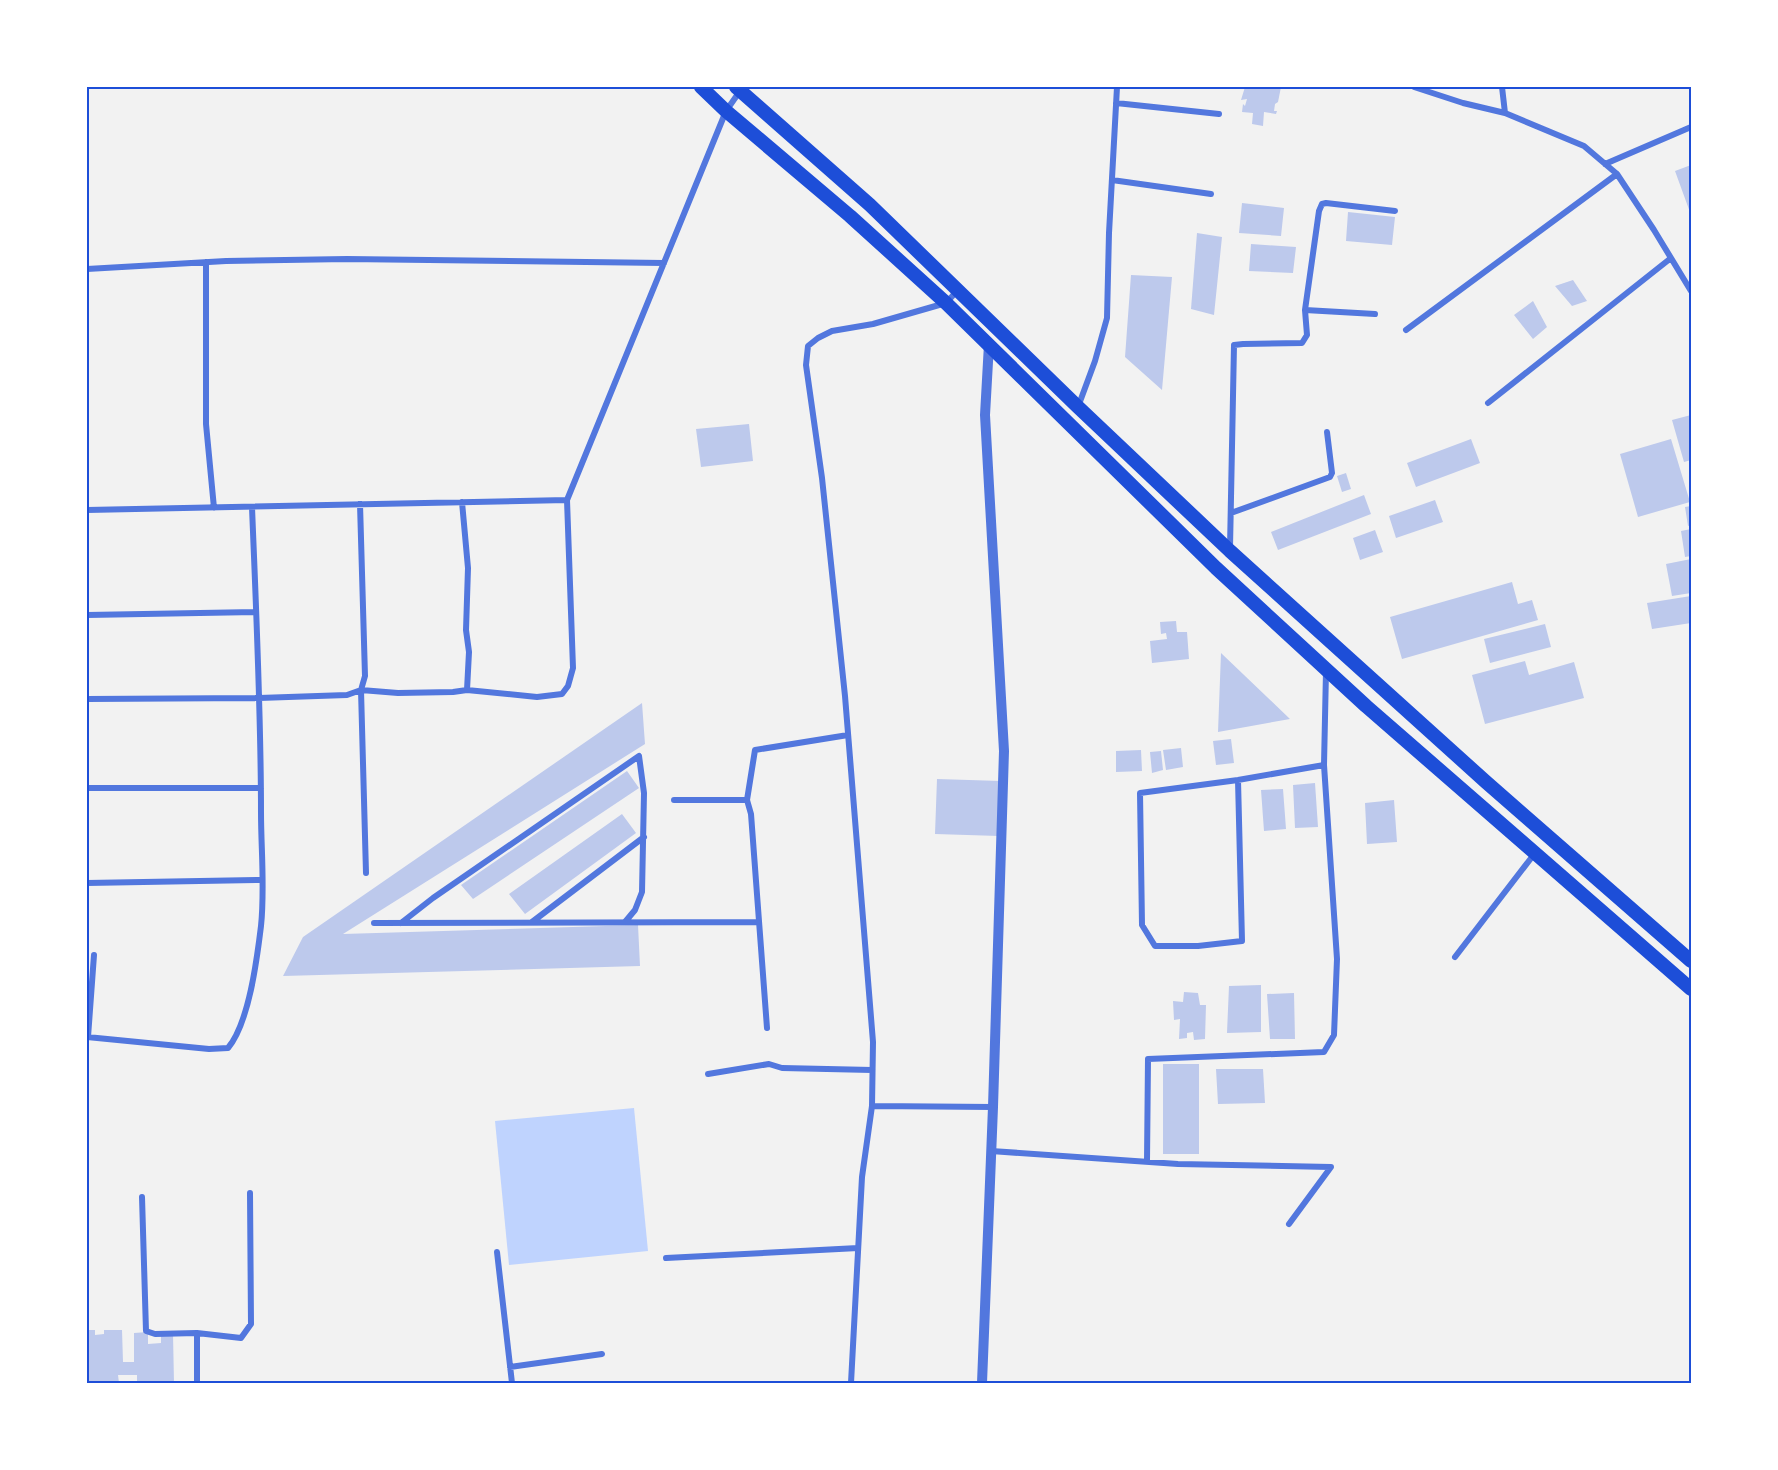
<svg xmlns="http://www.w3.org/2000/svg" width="1778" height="1470" viewBox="0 0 1778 1470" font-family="'Fira Sans',sans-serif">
<rect width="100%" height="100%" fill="#f2f2f2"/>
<path fill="#bfd3fe" d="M634 1108 648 1251 509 1265 495 1121Z"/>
<path fill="#bdc9ec" d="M1245 87H1281L1278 102 1275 104 1274 111H1277L1276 114 1264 112 1263 126 1252 124 1253 113 1242 112 1243 104 1245 106 1247 99 1241 100Z
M1691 165V215L1675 171Z
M1242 203 1284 208 1281 236 1239 233Z
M1348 212 1395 217 1392 245 1346 241Z
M1197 233 1222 237 1214 315 1191 309Z
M1251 244 1296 247 1293 273 1249 271Z
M1131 275 1172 277 1162 390 1125 357Z
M1573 280 1587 301 1572 306 1555 286Z
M1533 301 1547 327 1533 339 1514 315Z
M1691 415V460L1684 462 1672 420Z
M749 424 753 461 701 467 696 429Z
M1471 439 1480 463 1416 487 1407 463Z
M1671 439 1690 502 1638 517 1620 454Z
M1346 473 1351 489 1342 492 1337 476Z
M1364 495 1371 514 1278 550 1271 532Z
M1435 500 1443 522 1396 538 1389 516Z
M1691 506V525L1688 526 1685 507Z
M1691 529V556L1685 557 1681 531Z
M1375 530 1383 552 1360 560 1353 538Z
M1691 559V593L1672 596 1666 564Z
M1512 582 1518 604 1532 600 1538 620 1402 659 1390 617Z
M1691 596V623L1652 629 1647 603Z
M1176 621 1177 632H1187L1189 659 1152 663 1150 641 1167 639 1166 633 1161 634 1160 622Z
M1545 624 1551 647 1490 663 1484 639Z
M1221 653 1290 719 1218 732Z
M1525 661 1529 675 1574 662 1584 698 1485 724 1472 675Z
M642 703 645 744 343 934 638 925 640 966 283 976 303 937Z
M1231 739 1234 763 1216 765 1213 741Z
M1181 748 1183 767 1166 770 1163 750Z
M1141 750 1142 771 1116 772V751Z
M1161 751 1163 770 1152 773 1150 752Z
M627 771 639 788 473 899 461 885Z
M937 779 1001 781 999 836 935 834Z
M1315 783 1318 827 1295 828 1293 785Z
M1283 789 1286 829 1264 831 1261 790Z
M1394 800 1397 842 1367 844 1365 803Z
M622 814 636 833 525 914 509 894Z
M1261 985V1032L1227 1033 1229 986Z
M1184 992 1198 993 1200 1005H1206L1205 1039 1194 1040 1193 1032 1187 1033V1038L1179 1039 1180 1019 1174 1020 1173 1001 1183 1002Z
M1294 993 1295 1039H1270L1267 994Z
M1163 1064H1199V1154H1163Z
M1216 1069H1263L1265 1103 1218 1104Z
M87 1330H95V1335L104 1334V1330H122L123 1362H134V1333L148 1332V1344L161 1343V1334H173L174 1383H137V1375H118L119 1383H87Z"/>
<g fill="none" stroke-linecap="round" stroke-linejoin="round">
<path stroke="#5277de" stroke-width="6" d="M1414 87 1463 103 1505 113 1584 146 1617 174 1654 230 1691 291
M1502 87 1505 113
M1116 103 1219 114
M1605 164 1691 127
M1112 180 1211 194
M206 262V424L214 508
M87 269 226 261 347 259 664 263
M957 291 946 303 873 324 832 331 818 338 808 346 806 365 822 478 845 696 873 1042 872 1106 993 1107
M1305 310 1375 314
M1406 330 1617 174
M1488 403 1671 258
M1078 407 1095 361 1107 318 1109 233 1117 87
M462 502 468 568 466 630 469 652 467 690
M87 510 567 500 726 111 740 91
M1231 513 1330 477 1332 473 1327 432
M1230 548 1234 345 1243 344 1302 343 1307 335 1305 310 1319 211 1322 204 1326 203 1395 211
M87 615 256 612
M87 699 259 698 347 695 361 690 365 676 360 504
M1238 780 1242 941 1198 946H1155L1142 925 1140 793 1238 780 1324 765
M87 788H261
M674 800H747
M366 873 361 690 398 693 453 692 467 690 537 697 562 694 568 686 573 668 567 500
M87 883 261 880
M532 922 644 837
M374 923 758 922
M401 923 433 898 639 756 644 793 642 892 635 910 625 922
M1455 957 1535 853
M767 1028 751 814 747 800 755 750 848 735
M87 1037 209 1049 228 1048C249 1023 257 959 261 926 265 889 261 849 261 812 261 710 256 608 252 507
M88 1037 94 955
M708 1074 769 1064 782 1068 872 1070
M991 1151 1178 1164 1331 1167 1289 1224
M1147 1161 1148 1059 1324 1052 1334 1035 1337 959 1324 765 1326 671
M142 1197 146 1331 155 1334 197 1333 241 1338 251 1324 250 1193
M497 1252 512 1383
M666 1258 858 1248
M197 1333V1383
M510 1367 602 1354
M851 1383 862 1177 872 1106"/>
<path stroke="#5277de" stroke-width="10" d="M982 1383 993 1107 1004 751 985 415 989 344"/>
<path stroke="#1d4ed8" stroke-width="14" d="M701 87 726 111 850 216 946 303 1216 568 1366 706 1691 989
M736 87 870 205 1078 407 1230 551 1486 782 1691 961"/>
</g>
<rect width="1778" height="1470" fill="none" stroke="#ffffff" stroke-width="177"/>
<rect x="88" y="88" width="1602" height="1294" fill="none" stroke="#1d4ed8" stroke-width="2"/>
</svg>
